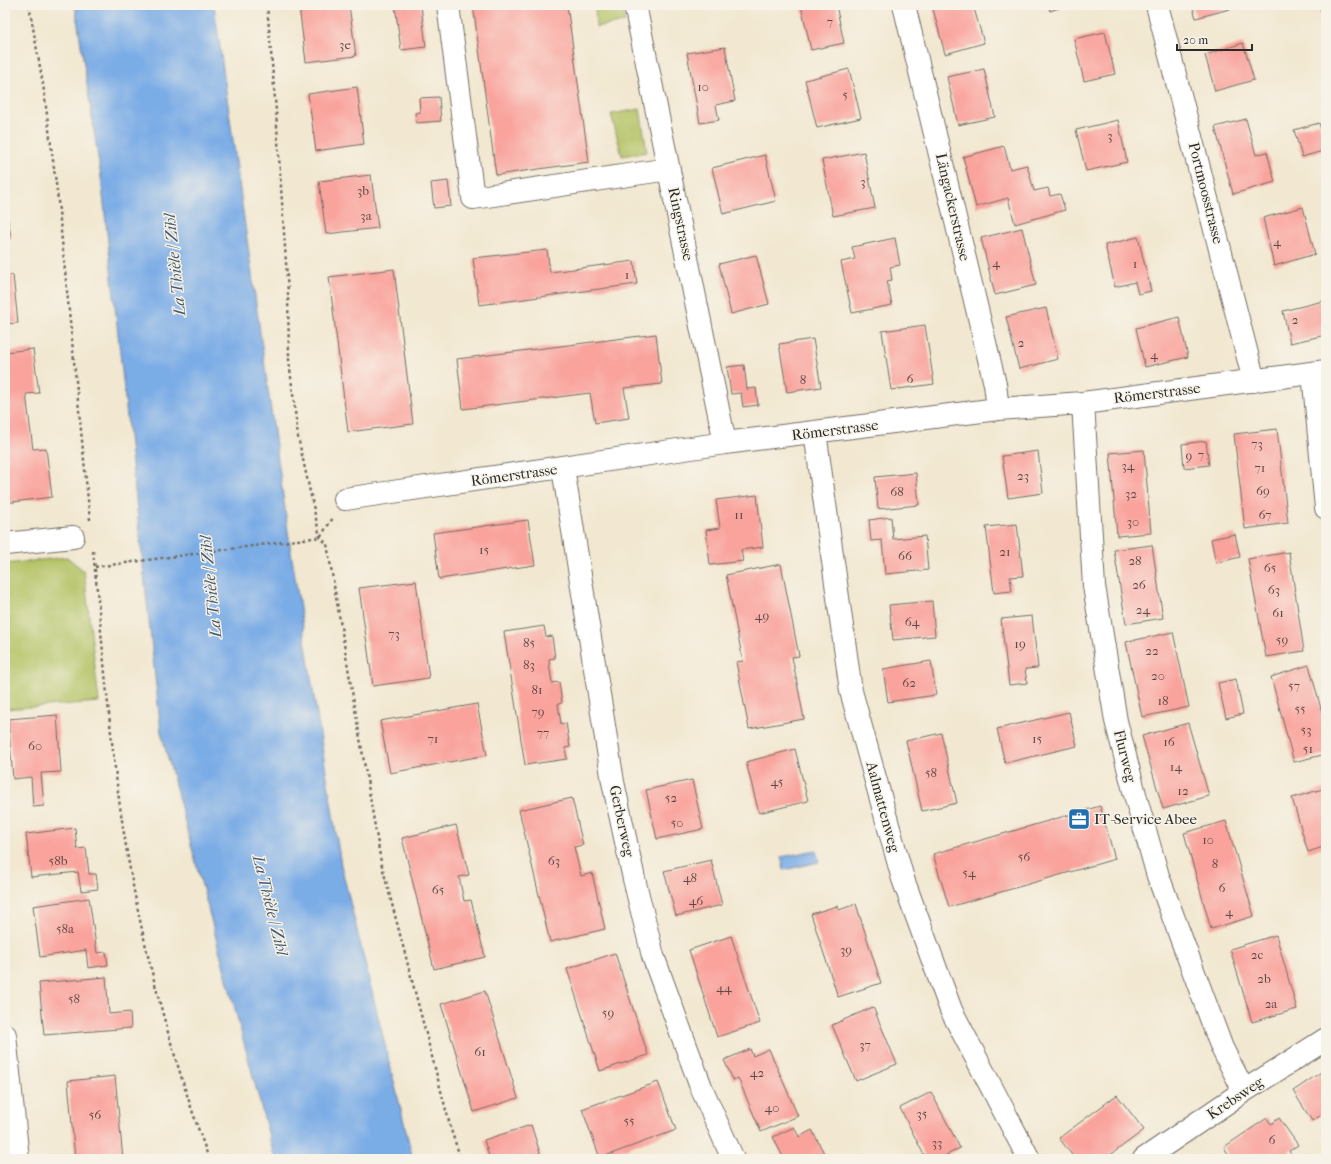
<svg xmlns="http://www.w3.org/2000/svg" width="1331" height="1164" viewBox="0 0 1331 1164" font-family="'IM FELL French Canon',serif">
<rect width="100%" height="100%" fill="#f7f3e8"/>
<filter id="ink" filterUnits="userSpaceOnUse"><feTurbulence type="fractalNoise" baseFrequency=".025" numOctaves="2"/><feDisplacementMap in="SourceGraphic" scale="8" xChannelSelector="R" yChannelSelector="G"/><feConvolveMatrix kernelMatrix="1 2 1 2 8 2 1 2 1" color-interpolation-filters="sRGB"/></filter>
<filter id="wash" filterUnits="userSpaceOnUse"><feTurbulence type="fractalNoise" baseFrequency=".012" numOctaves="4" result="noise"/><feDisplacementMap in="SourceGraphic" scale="16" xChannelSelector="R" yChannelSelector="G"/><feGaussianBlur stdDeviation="0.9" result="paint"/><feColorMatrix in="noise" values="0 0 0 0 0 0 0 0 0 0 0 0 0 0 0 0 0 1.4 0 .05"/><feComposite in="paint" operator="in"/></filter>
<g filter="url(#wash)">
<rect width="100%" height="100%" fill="#f2e8d1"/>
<path fill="#b4c365" stroke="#707748" d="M595 5H622L625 22 596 27Z
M640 109 647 152 622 156 611 114Z
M67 557 84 571 99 702 5 709V564Z"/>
<path fill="#7aace6" stroke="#526c88" d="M75 5H214L291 552 341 865 413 1159H275L161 732 101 177Z
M816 850 819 862 784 870 781 857Z"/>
<g id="blocks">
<path fill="#f9a39c" d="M305 5H349L356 56 306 62 299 6Z
M395 5H421L426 47 401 50Z
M473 5H567L589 162 496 175Z
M801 5H836L844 43 811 50Z
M947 5H973L984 43 945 54 933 9Z
M1048 5H1068L1050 11Z
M1192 5H1241V6L1196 18Z
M1319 5H1326V27Z
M1105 32 1115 74 1084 81 1074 39Z
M1243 43 1254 80 1215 91 1205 55Z
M725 47 735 101 716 105 719 120 700 123 687 53Z
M849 69 861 118 817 128 805 80Z
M984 69 995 117 958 125 947 77Z
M357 87 364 144 316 151 308 94Z
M439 97 441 121 416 123 415 113 420 112 419 98Z
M1246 119 1256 155 1267 152 1275 182 1233 194 1215 127Z
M1118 120 1127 162 1086 171 1076 130Z
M1319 123 1326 145V150L1302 157 1294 130Z
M1004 146 1010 169 1027 165 1034 191 1048 188 1050 196 1060 194 1065 210 1015 224 1008 198 976 207 963 157Z
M864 152 875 208 833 216 822 160Z
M765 155 776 201 723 214 712 168Z
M371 175 378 228 326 234 319 181Z
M448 181 451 206 434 208 431 183Z
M5 204 11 238 5 239Z
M1303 207 1315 254 1274 266 1263 218Z
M1022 228 1036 285 995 295 981 238Z
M1138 237 1151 291 1138 294 1135 282 1115 287 1105 245Z
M895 238 900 265 890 267 892 280 887 281 892 305 852 313 841 262 855 259 852 247Z
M547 250 550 272 634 261 637 284 479 305 473 258Z
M756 255 769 304 731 314 719 264Z
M394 269 413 424 348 432 329 277Z
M13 275 18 323 5 324V276Z
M1323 301 1326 314V335L1290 343 1283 311Z
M1046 308 1058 359 1019 369 1006 317Z
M1179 317 1188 357 1145 367 1136 328Z
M925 325 934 384 891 390 882 331Z
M656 334 662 384 624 388 629 418 595 423 590 393 463 409 457 359Z
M813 339 821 387 787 392 779 344Z
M33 349 39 393 26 394 33 449 46 448 52 497 5 503V352Z
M744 365 747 389 756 388 758 405 743 407 741 393 731 394 727 367Z
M1277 429 1288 523 1245 529 1234 434Z
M1206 441 1209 465 1184 468 1182 444Z
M1144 450 1151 533 1117 536 1110 453Z
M1038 451 1043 493 1008 498 1002 456Z
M916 473 919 505 878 509 875 477Z
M757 495 763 547 741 550 743 561 710 565 706 530 720 528 716 500Z
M891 517 893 539 925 536 928 570 885 574 882 540 871 541 869 520Z
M528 520 535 565 439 579 433 533Z
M1017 524 1023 576 1010 577 1012 591 994 593 986 527Z
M1235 534 1240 557 1216 563 1211 539Z
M1152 545 1163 618 1126 624 1114 550Z
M1289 552 1304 651 1266 657 1248 559Z
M781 564 799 656 792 657 804 719 749 729 736 662 743 661 726 575Z
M416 581 429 678 373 686 359 588Z
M932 601 935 636 893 640 889 605Z
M1032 616 1038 668 1025 669 1027 683 1009 685 1001 619Z
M544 626 546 637 552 636 555 658 549 659 550 670 552 683 559 682 562 703 558 704 561 724 566 723 570 747 565 748 567 759 525 765 504 632Z
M1173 632 1189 707 1142 717 1126 642Z
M931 661 936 695 888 702 883 669Z
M1309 665 1326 727V754L1294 762 1271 677Z
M1236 679 1243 714 1226 718 1218 683Z
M477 704 487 755 390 773 380 721Z
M1069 712 1077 746 1005 763 997 729Z
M57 715 61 772 41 773 44 806 33 807 31 777 13 779 8 719Z
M1188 723 1209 796 1163 809 1142 736Z
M941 733 957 803 922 811 906 741Z
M795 749 808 801 759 813 746 762Z
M692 780 703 829 657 839 646 790Z
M1326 788V846L1308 852 1292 798Z
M572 798 583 845 574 847 581 876 592 873 605 929 550 942 519 810Z
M1100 806 1115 859 949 907 933 854Z
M1226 821 1254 916 1211 929 1184 833Z
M456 825 469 875 459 877 464 901 471 900 485 957 434 969 402 838Z
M75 828 77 849 86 848 89 874H96L98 889 81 891 78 872 31 877 26 834Z
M711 860 722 905 676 916 664 871Z
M89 898 97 953 106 952 108 965 88 968 86 950 40 957 33 906Z
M856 904 881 983 838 997 811 914 837 906 839 910Z
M1276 935 1297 1009 1252 1022 1230 949Z
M731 936 760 1023 717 1037 689 950Z
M615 953 648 1055 600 1071 567 969Z
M106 977 109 1014 130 1012 131 1028 44 1035 39 983Z
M485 991 518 1098 474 1112 441 1004Z
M873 1007 897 1064 856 1081 832 1025Z
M750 1049 753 1056 769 1049 798 1116 761 1132 738 1078 733 1080 724 1060Z
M1326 1069V1112L1312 1121 1293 1091Z
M115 1076 123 1159H75L68 1081Z
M658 1082 676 1130 600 1158 582 1109Z
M931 1092 960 1148 939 1159H926L900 1108Z
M1117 1095 1144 1130 1105 1159H1075L1059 1138Z
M1267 1118 1271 1124 1279 1118 1298 1145 1289 1151 1294 1159H1220L1228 1154 1224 1147Z
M531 1125 542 1159H490L484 1140Z
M794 1127 799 1137 812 1130 827 1159H784L773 1137Z"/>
</g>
</g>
<g filter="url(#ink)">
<use href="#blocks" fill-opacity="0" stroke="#716d65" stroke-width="1"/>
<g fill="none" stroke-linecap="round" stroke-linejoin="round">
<g stroke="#716d65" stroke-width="24">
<path id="minor" d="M448 5 473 198 669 169
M635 5 725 443
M904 5 995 384 998 409
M1157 5 1254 381
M1313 373 1326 508
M1083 403 1094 586 1116 721 1137 802 1158 876 1222 1048 1244 1091
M815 432 851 691 903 879 951 1010 1029 1159
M563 468 613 782 634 879 653 956 701 1087 733 1159
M345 499 725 443 998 409 1083 403 1326 371
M5 544 73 537
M5 1035 18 1159
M1144 1159 1244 1091 1326 1039"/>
</g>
<path stroke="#716d65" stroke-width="2.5" stroke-dasharray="3 3" stroke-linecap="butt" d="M29 5 43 84 57 191 90 520
M267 5 276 111 288 293 289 360 298 437 320 537 327 544 381 862 452 1133 461 1159
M93 551C103 643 109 735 123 827 140 940 170 1051 209 1159
M95 567 320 537 333 518"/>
<use href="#minor" stroke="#fff" stroke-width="22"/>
</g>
</g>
<defs>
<g id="office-square" transform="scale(1.15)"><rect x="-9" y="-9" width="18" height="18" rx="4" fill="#1f6fb2" stroke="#f7f3e8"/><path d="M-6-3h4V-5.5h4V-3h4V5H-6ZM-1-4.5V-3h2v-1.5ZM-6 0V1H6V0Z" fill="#fff"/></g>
</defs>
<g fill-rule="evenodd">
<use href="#office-square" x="1079" y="819"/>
</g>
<g text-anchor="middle" stroke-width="3" stroke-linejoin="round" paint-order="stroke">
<g font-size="13" fill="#5e4947">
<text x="830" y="26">7</text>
<text x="345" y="49">3e</text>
<text x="703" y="91">10</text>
<text x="845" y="99">5</text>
<text x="1110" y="140">3</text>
<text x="863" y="186">3</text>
<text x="363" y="195">3b</text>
<text x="366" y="220">3a</text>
<text x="1277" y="246">4</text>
<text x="996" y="267">4</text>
<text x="1135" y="268">1</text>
<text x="627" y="279">1</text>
<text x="1295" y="324">2</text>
<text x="1021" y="347">2</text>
<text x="1154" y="359">4</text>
<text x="910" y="383">6</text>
<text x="803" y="384">8</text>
<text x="1257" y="448">73</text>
<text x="1201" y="459">7</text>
<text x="1189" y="460">9</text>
<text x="1128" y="470">34</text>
<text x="1260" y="472">71</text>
<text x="1023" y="480">23</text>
<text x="1263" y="495">69</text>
<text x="897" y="496">68</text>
<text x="1131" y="498">32</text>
<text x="739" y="519">11</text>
<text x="1265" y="519">67</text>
<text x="1133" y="526">30</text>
<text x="484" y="554">15</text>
<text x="1005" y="556">21</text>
<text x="905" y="560">66</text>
<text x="1135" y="565">28</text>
<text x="1270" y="572">65</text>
<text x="1139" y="589">26</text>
<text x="1274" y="594">63</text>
<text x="1143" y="614">24</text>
<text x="1278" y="617">61</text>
<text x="762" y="620">49</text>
<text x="912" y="626">64</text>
<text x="394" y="638">73</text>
<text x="1282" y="644">59</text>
<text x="529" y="647">85</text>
<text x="1020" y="648">19</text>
<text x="1152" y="655">22</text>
<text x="529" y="669">83</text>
<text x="1158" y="680">20</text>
<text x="909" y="687">62</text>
<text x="1294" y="690">57</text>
<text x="537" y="694">81</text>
<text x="1163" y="705">18</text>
<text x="1300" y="713">55</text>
<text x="538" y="716">79</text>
<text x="1306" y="734">53</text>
<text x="543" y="737">77</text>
<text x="433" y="743">71</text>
<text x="1037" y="743">15</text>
<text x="1169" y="746">16</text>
<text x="35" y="750">60</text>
<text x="1308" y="753">51</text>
<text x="1176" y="771">14</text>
<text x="931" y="777">58</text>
<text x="777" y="786">45</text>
<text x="1183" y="795">12</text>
<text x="671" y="802">52</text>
<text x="677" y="827">50</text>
<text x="1208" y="844">10</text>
<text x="1024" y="861">56</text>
<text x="58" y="865">58b</text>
<text x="554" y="865">63</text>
<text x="1215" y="868">8</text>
<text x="969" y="877">54</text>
<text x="690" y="882">48</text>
<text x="1222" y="892">6</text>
<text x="438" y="894">65</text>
<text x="696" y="905">46</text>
<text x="1229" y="916">4</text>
<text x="65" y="933">58a</text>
<text x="846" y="954">39</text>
<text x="1257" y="959">2c</text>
<text x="1264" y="983">2b</text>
<text x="724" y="992">44</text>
<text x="74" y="1003">58</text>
<text x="1271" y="1008">2a</text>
<text x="608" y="1017">59</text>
<text x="865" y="1049">37</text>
<text x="480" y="1056">61</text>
<text x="757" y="1077">42</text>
<text x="772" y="1112">40</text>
<text x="922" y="1118">35</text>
<text x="95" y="1119">56</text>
<text x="629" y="1125">55</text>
<text x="1272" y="1144">6</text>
<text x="937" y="1147">33</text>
</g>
<g font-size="15" fill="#2b2b2b" stroke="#f7f3e8">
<text transform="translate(1206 193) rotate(76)" y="5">Portmoosstrasse</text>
<text transform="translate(953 207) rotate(77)" y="5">Längackerstrasse</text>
<text transform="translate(681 224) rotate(78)" y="5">Ringstrasse</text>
<text transform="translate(1157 393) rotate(-7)" y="5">Römerstrasse</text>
<text transform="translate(835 430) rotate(-7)" y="5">Römerstrasse</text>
<text transform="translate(514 475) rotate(-8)" y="5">Römerstrasse</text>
<text transform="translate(1125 756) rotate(76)" y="5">Flurweg</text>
<text transform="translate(883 807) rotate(75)" y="5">Aalmattenweg</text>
<text transform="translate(622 821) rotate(78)" y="5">Gerberweg</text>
<text transform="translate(1235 1098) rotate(-34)" y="5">Krebsweg</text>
</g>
<g font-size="15" fill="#2b2b2b" stroke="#f7f3e8" text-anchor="start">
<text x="1094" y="824">IT-Service Abee</text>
</g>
<g font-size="16" font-style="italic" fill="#47586c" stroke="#f7f3e8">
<text transform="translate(174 265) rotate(-96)" y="6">La Thièle / Zihl</text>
<text transform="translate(210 587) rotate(-96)" y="6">La Thièle / Zihl</text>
<text transform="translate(271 905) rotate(76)" y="6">La Thièle / Zihl</text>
</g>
</g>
<rect width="1331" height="1164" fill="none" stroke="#f7f3e8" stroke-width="20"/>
<path d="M1177 44v6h75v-6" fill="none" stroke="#2b2b2b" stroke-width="2"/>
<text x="1183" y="44" font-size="12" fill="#2b2b2b" stroke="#f7f3e8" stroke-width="3" paint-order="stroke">20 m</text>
</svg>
